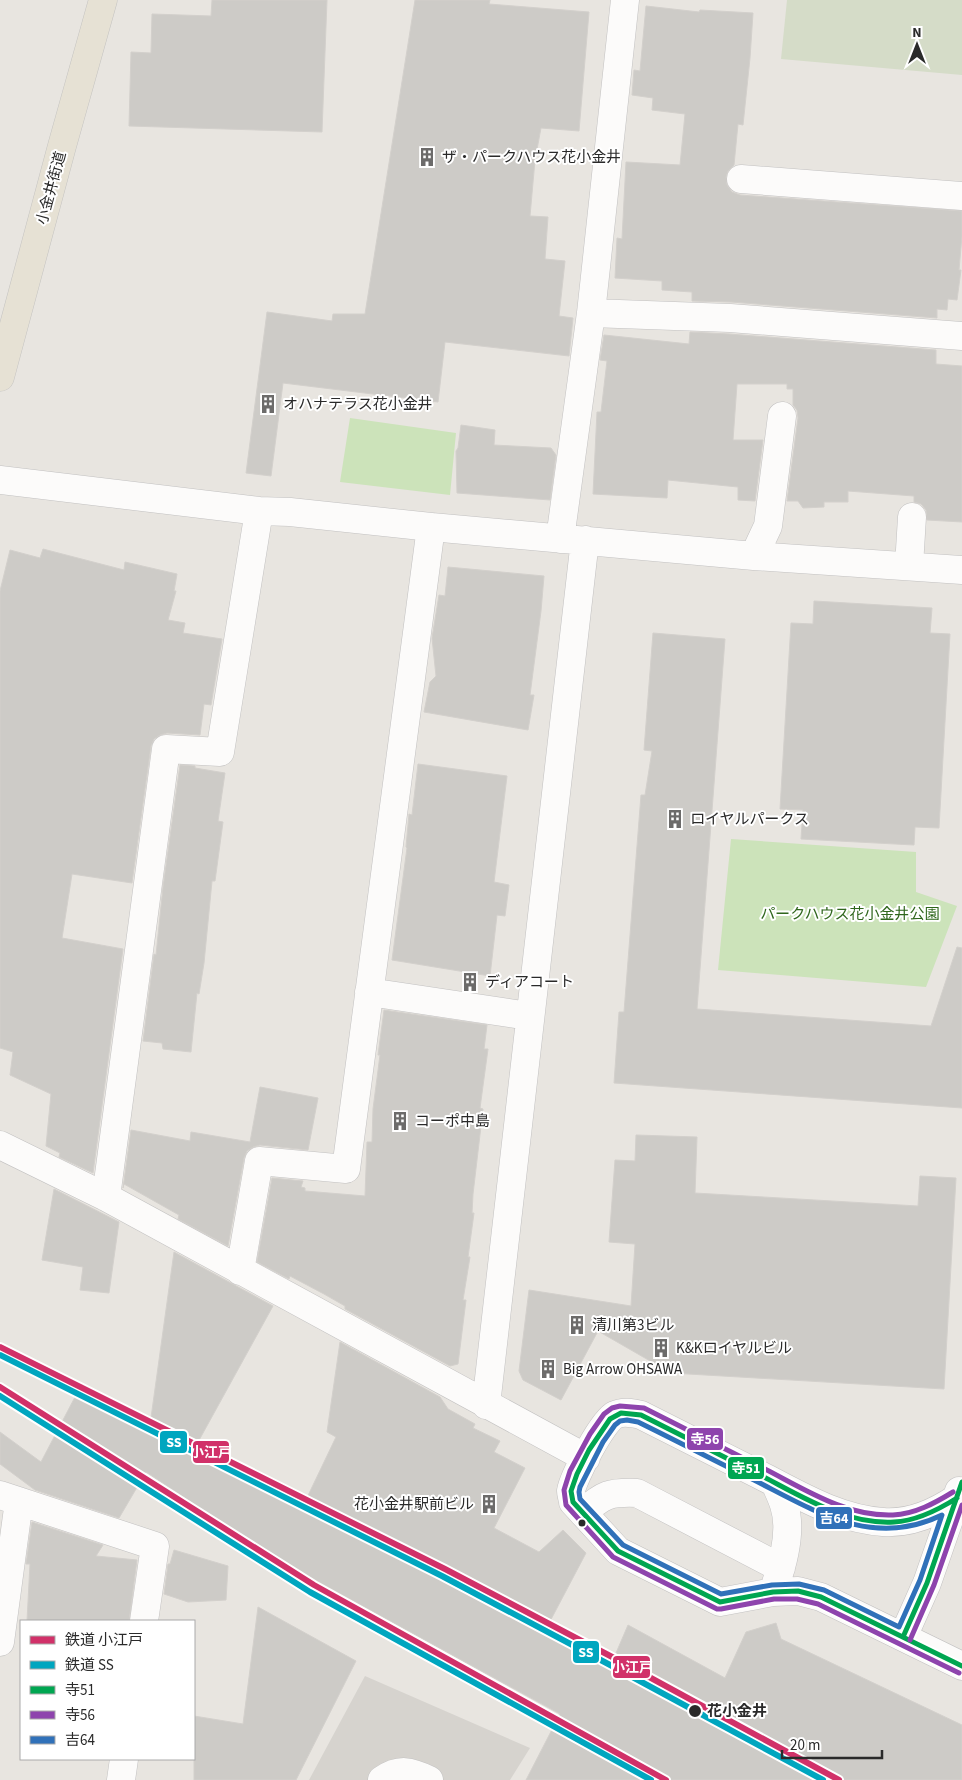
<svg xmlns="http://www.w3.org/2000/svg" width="962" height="1780" viewBox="0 0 962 1780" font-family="'Source Sans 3','Noto Sans JP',sans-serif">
<rect width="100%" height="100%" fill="#e8e5e0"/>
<path fill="#cce3ba" d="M350 418 456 433 450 495 340 482Z
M731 839 916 852V892L957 906 926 987 718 970Z"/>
<path fill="#d5dcc8" d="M787 0H962V75L781 59Z"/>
<path fill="#d6d3ce" d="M365 1676 530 1748 510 1780H309Z"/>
<path fill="#cdcbc7" stroke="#d3d0cc" d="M212 0H327L322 132 129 126 131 52 151 53 152 14 211 16Z
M415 0H490L489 4 589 12 579 131 541 128 535 160 530 216 548 217 545 259 565 261 559 316 573 318 569 356 445 342 438 402 283 383 271 476 246 473 267 312 332 321 333 314H365Z
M646 6 699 12 700 10 753 13 750 58 743 125 738 124 734 165 728 171 726 177 727 185 732 192 740 195 962 211V236L959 270H961L957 300 948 299 947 310 937 309V318L731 302 692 301V292L662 290V281L615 278 617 238 622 239 626 162 680 165 685 114 652 110 653 98 632 95 634 70 640 71Z
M690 332 729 334 936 350V364L962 366V522L927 520 926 510 921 504 914 502V496L848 491V502H824V507L803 508 798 501H787L798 418 797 410 793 405V389H787V384H737L733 440H763L755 501 738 500V487L668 480 667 498 593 494 597 412H601L607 361 600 360 604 335 689 344Z
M461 425 495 430 494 445 551 448 556 455 550 500 457 493 456 451 458 448Z
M43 549 124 570 125 562 177 574 174 591H176L168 620 185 623 183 633 222 639 211 705 204 704 200 735 167 733 160 735 154 739 151 746 132 883 72 874 62 938 123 949 93 1173 59 1157 60 1153 46 1146 51 1094 10 1075 13 1052 0 1048V591L10 550 40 558Z
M448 567 544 576 541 611 530 695H534L528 730 424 712 430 682 436 676 432 638 439 595 445 596Z
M814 601 932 608 930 633 950 634 939 828 915 827 914 845 801 839 803 810 780 809 791 623 813 624Z
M653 633 725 639 697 1009 931 1026 957 947 962 948V1108L614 1083 619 1012H624L641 795H645L652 751 644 750Z
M418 764 507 776 494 882 509 885 505 916 497 915 490 976 392 960 407 848 406 847 409 814 412 815Z
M180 765 195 766V768L225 773 218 821 223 822 215 881H212L204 963 199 994 197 993 191 1052 163 1049 162 1043 143 1041 154 954 156 955 163 887Z
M384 1010 487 1025 484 1049H488L480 1108 483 1109 473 1194 472 1213H474L468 1257H470L463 1300H466L458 1364 450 1366 345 1309V1306L324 1294 290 1276 289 1279 257 1262 272 1178 303 1181 301 1187 305 1188V1191L365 1196 367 1142H372L373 1109 380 1055H378Z
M260 1087 318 1098 308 1150 260 1145 253 1147 247 1151 244 1158 228 1246 178 1219 179 1215 124 1184 123 1188 131 1130 190 1141 191 1132 250 1142Z
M636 1135 697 1137 695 1193 918 1206 920 1176 956 1178 944 1389 671 1373 598 1331 561 1400 523 1380 519 1371 529 1290 631 1306 635 1244 609 1242 615 1160 635 1161Z
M54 1189 119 1222 109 1293 80 1290 83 1267 42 1260Z
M174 1252 273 1306 192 1453 303 1506 336 1437 327 1432 340 1342 440 1397 448 1409 475 1424 473 1428 500 1441 494 1452 525 1468 494 1528 539 1552 563 1530 586 1553 547 1627 613 1660 628 1625 725 1678 746 1632 776 1623 781 1639 962 1725V1780H526L560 1714 273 1557 146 1472 119 1518 35 1490 0 1464V1432L41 1462 75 1397 149 1432Z
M32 1522 103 1545 96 1556 137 1560 129 1621H27L30 1564H26Z
M174 1550 228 1566 226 1600 188 1602 164 1594 168 1564H170Z
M258 1607 356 1661 296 1780H194V1716L243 1724Z"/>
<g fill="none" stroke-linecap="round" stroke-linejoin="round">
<g stroke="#c2c1c1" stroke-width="29">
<path id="minor" d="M741 179 962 196
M591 313 730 318 962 336
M0 480 259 511 290 512 431 527 754 556 962 570
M560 539 591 313 625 0
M754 556 768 526 782 416
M909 566 912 517
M369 992 529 1016
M0 1145 106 1197 586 1458
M106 1197 166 749 220 752 259 511
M240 1271 259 1161 346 1169 431 527
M486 1405 585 540
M775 1483C778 1490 782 1498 784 1505 792 1529 784 1560 776 1583
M0 1495 155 1546 144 1621
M957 1498C935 1513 910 1524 883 1522 838 1519 799 1495 760 1475 720 1455 681 1435 641 1415 632 1413 623 1411 615 1415 603 1420 573 1478 571 1491 571 1495 573 1499 573 1502L618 1551 720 1602 773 1592 798 1591 821 1597 962 1666
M583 1513C603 1494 610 1492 637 1493L781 1568
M903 1637 927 1583 959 1491
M0 1642 19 1501
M121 1780 124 1759
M382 1780C399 1768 411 1771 429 1780"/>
</g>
<g stroke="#c4c3c1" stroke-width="29">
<path id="major" d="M0 377 62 146 103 0"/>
</g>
<use href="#minor" stroke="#fcfbfa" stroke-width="28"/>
<use href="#major" stroke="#e6e1d4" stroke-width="28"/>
<g stroke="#fff" stroke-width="9">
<path id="bus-1" d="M957 1498C938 1510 917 1521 894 1522 846 1525 801 1496 760 1475 720 1455 681 1435 641 1415L621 1413 610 1419 589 1450 577 1474 571 1491 573 1502 618 1551 720 1602 773 1592 798 1591 821 1597 962 1666
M903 1637 927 1583 962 1482"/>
</g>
<g stroke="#fff" stroke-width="9">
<path id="bus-2" d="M953 1492C935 1503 915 1514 893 1515 845 1517 801 1487 761 1467 722 1447 683 1428 644 1408L620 1406 612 1408 604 1414 590 1434 570 1471 564 1490 566 1505 613 1557 717 1609H721L774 1599H797L818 1604 959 1673
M910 1640 934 1585 962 1505"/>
</g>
<g stroke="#fff" stroke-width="9">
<path id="bus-3" d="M627 1420 638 1422C677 1441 715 1461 754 1480 815 1511 873 1549 942 1515L920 1580 899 1627 824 1590 799 1584 772 1585 721 1594 623 1545 580 1499 579 1492 580 1487 603 1442 615 1425 620 1421Z"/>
</g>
<use href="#bus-1" stroke="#00a651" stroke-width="5"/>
<use href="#bus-2" stroke="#8e44ad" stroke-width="5"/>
<use href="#bus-3" stroke="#3071b9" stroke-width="5"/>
<g stroke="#fff" stroke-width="10">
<path id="rail-1" d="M0 1347 445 1569 616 1659 839 1780
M0 1387 314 1585 666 1780"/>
</g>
<g stroke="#fff" stroke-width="10">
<path id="rail-2" d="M0 1355 442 1576 612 1666 823 1780
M0 1396 310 1592 651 1780"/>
</g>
<use href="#rail-1" stroke="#d13169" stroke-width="6"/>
<use href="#rail-2" stroke="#00a6bf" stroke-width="6"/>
</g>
<defs>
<g id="building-bare" transform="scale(1.5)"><path d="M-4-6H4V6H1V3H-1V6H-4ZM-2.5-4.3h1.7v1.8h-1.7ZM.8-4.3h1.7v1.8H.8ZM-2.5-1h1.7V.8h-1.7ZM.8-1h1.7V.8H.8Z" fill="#6c6b6a" stroke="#fff" stroke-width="2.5" paint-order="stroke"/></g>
</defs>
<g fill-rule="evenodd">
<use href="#building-bare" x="427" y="157"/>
<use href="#building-bare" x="268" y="404"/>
<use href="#building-bare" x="675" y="819"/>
<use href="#building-bare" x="470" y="982"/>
<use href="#building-bare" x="400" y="1121"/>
<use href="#building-bare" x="577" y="1325"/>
<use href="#building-bare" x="661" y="1348"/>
<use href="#building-bare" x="548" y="1369"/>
<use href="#building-bare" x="489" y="1504"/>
</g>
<g fill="#2a2a2a" stroke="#fff" stroke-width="2">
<circle cx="582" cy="1523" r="4.5"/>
<circle cx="695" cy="1711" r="7"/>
</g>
<g text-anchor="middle" stroke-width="4" stroke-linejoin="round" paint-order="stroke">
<g font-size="15" fill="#2a2a2a" stroke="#fff" text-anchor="start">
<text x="442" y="162">ザ・パークハウス花小金井</text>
<text x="283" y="409">オハナテラス花小金井</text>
<text x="690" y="824">ロイヤルパークス</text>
<text x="485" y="987">ディアコート</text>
<text x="415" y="1126">コーポ中島</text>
<text x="592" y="1330">清川第3ビル</text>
<text x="676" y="1353">K&amp;Kロイヤルビル</text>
<text x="563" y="1374">Big Arrow OHSAWA</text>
<text x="474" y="1509" text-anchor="end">花小金井駅前ビル</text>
</g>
<g font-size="15" fill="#2a2a2a" stroke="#fff">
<text transform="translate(51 188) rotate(-75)" y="5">小金井街道</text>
</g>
<g font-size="15" fill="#2f661c" stroke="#fff">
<text x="850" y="919">パークハウス花小金井公園</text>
</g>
<g font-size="15" font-weight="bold" fill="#2a2a2a" stroke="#fff" text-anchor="start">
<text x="707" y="1716">花小金井</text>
</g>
</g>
<g stroke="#fff" stroke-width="2">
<rect x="686" y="1427" width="38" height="24" rx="5" fill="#8e44ad"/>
<rect x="159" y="1430" width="29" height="24" rx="5" fill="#00a6bf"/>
<rect x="192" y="1440" width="38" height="24" rx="5" fill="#d13169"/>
<rect x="727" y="1456" width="38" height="24" rx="5" fill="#00a651"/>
<rect x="815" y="1506" width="38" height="24" rx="5" fill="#3071b9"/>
<rect x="572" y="1640" width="28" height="24" rx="5" fill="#00a6bf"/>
<rect x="612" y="1655" width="39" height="24" rx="5" fill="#d13169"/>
</g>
<g font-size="14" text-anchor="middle" font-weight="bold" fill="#fff">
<text x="705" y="1444">寺56</text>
<text x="174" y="1447">SS</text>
<text x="211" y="1457">小江戸</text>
<text x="746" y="1473">寺51</text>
<text x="834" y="1523">吉64</text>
<text x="586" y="1657">SS</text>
<text x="632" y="1672">小江戸</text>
</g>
<rect x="20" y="1620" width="175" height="140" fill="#ffffff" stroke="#aaaaaa"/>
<rect x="30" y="1636" width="25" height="8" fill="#d13169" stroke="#aaaaaa"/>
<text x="65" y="1645" font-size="15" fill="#2a2a2a">鉄道 小江戸</text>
<rect x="30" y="1661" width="25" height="8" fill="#00a6bf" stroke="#aaaaaa"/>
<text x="65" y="1670" font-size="15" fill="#2a2a2a">鉄道 SS</text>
<rect x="30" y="1686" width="25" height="8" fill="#00a651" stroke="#aaaaaa"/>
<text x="65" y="1695" font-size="15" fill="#2a2a2a">寺51</text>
<rect x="30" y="1711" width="25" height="8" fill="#8e44ad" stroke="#aaaaaa"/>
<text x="65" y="1720" font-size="15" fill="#2a2a2a">寺56</text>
<rect x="30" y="1736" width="25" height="8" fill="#3071b9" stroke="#aaaaaa"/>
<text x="65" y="1745" font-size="15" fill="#2a2a2a">吉64</text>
<g transform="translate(917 45)" stroke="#ffffff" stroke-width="4" paint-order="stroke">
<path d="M0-4L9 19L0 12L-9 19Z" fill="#2a2a2a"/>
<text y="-8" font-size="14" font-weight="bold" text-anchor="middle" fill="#2a2a2a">N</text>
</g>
<path d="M782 1750v8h100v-8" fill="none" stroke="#2a2a2a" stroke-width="2.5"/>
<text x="790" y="1750" font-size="15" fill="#2a2a2a" stroke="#ffffff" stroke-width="4" paint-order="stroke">20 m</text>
</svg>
